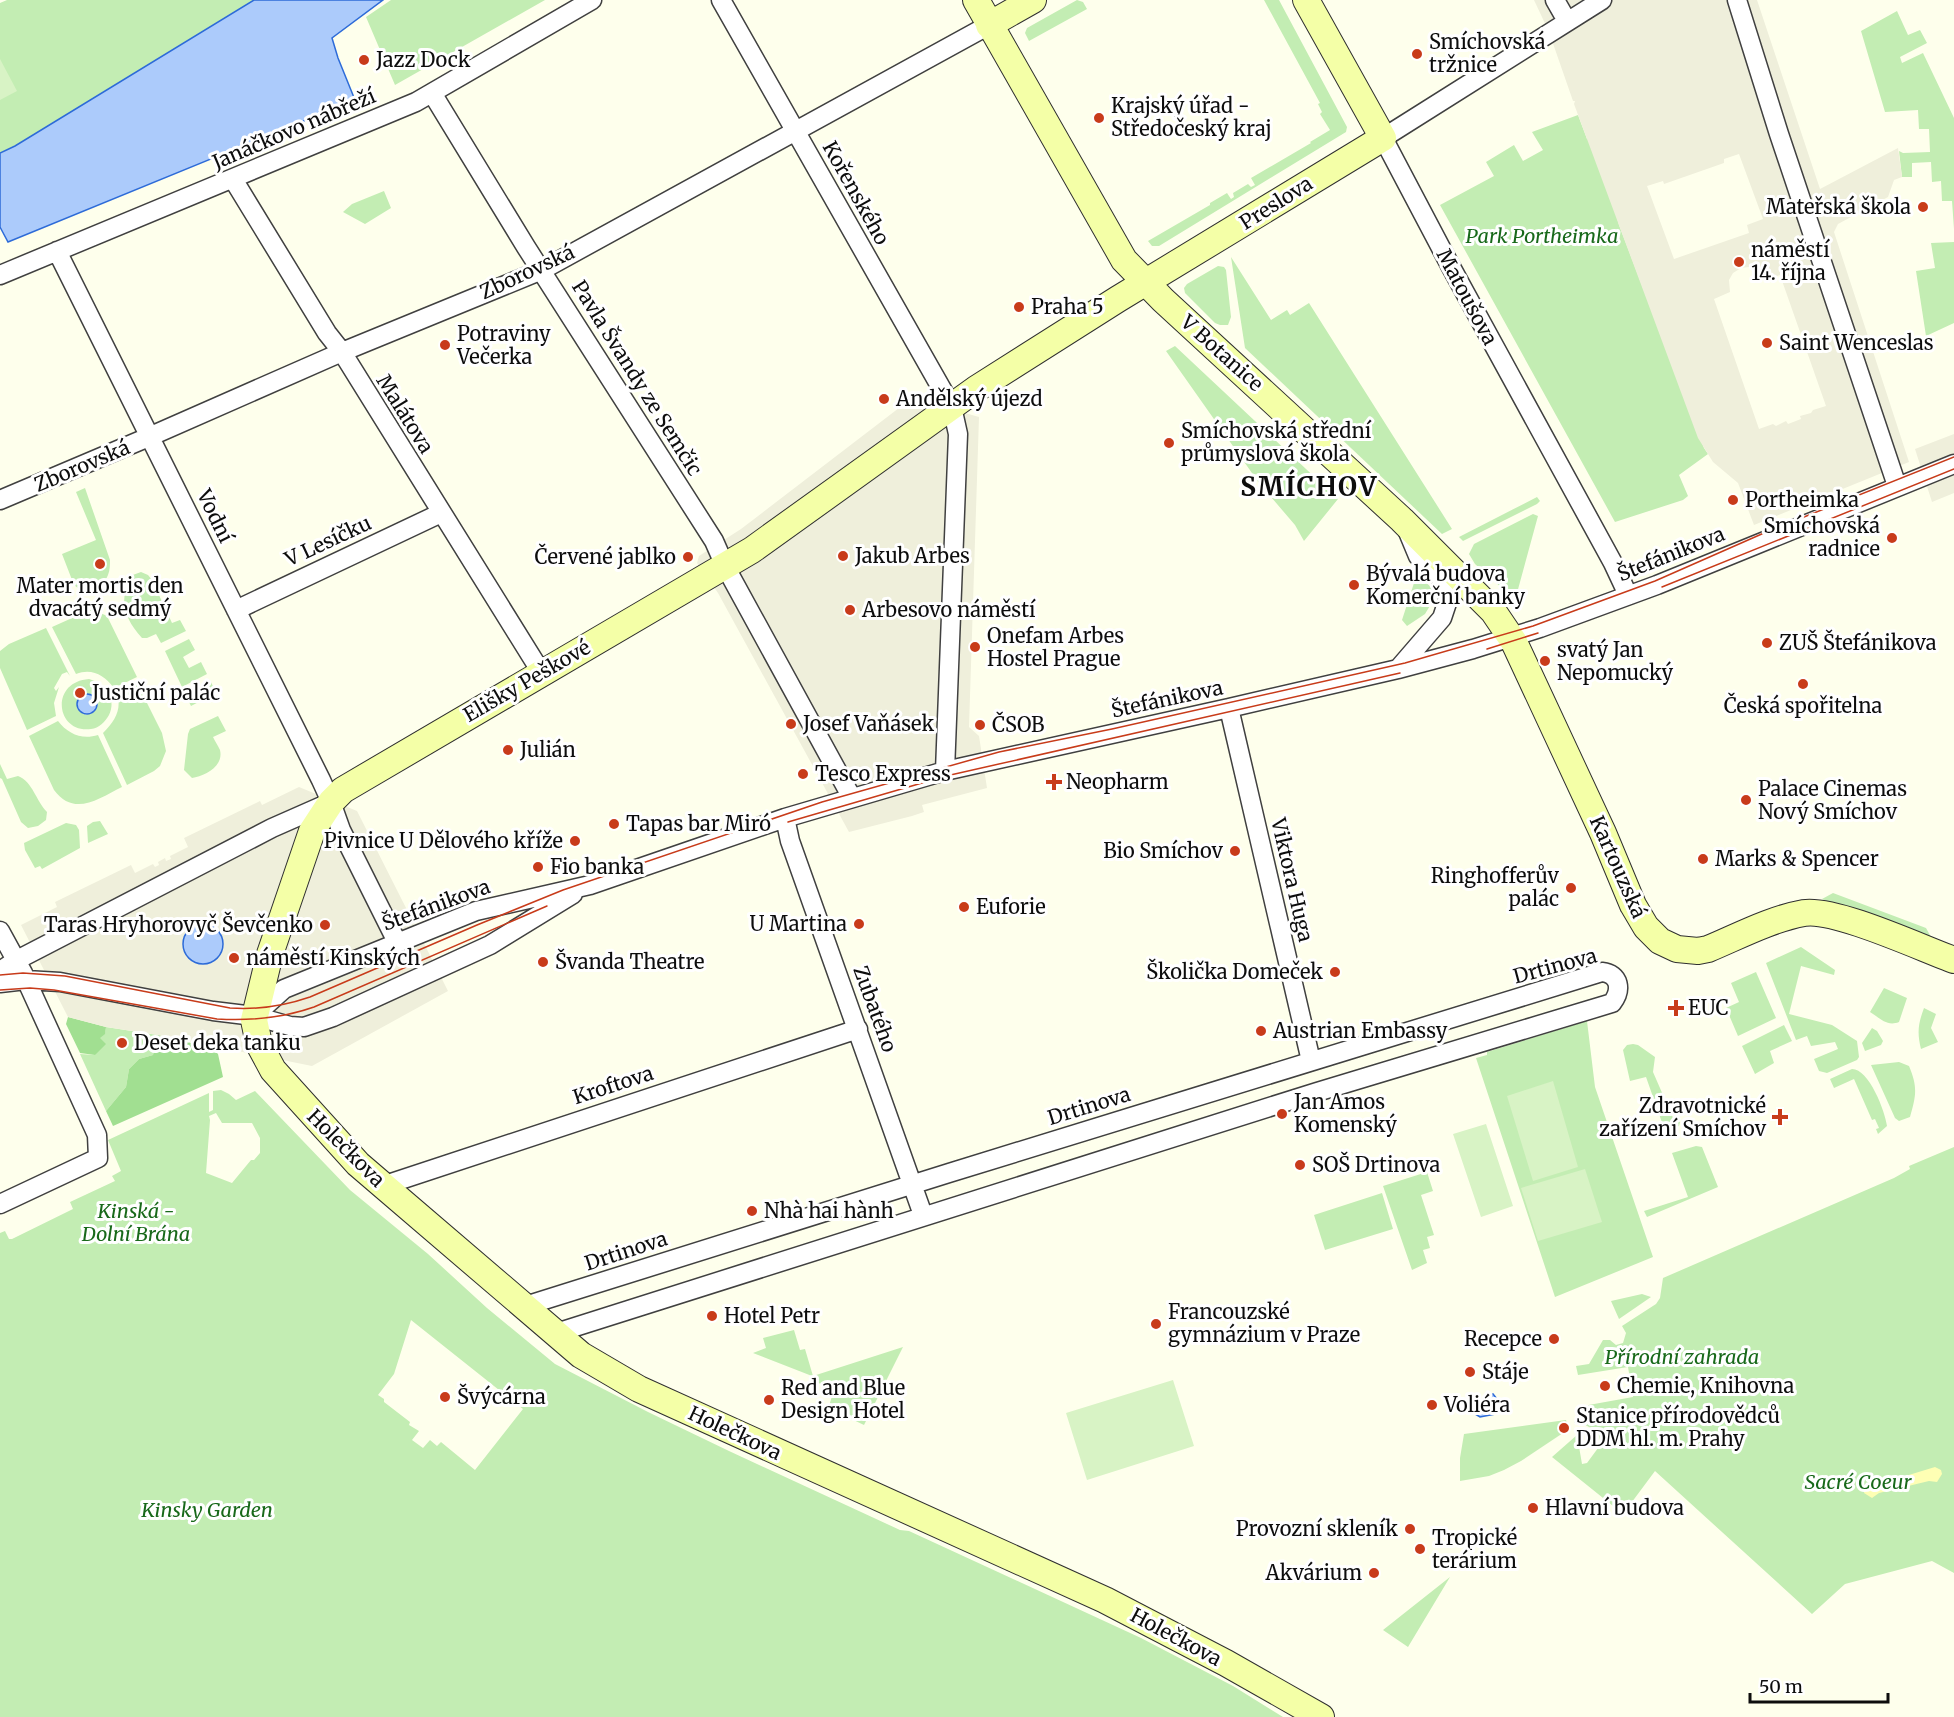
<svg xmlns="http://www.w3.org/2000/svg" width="1954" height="1717" viewBox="0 0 1954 1717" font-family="Merriweather,serif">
<rect width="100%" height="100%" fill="#feffec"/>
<path fill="#c3edb3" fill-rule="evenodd" d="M7 0H254L15 146 0 153V3Z
M391 0H545L395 85 366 17Z
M1077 0 1083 2 1087 9 1029 41 1025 33 1027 28Z
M1264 0H1279L1347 127 1346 132 1159 246H1152L1148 241 1210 205V203L1227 193 1231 199 1234 197 1233 193 1248 184 1251 187 1255 185 1251 178 1311 143 1310 142 1330 130 1320 114 1322 112 1318 104 1320 103Z
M1897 11 1908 35 1920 30 1927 43 1900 57 1902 63 1923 53 1954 118V229L1952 201H1942L1941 181 1932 182 1931 162 1912 163V177H1902L1899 151 1903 153 1930 152 1929 129H1919L1918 110 1885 112 1861 31Z
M1578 115 1587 139 1595 133 1619 225 1704 448 1708 454 1679 475 1688 496 1683 500 1615 522 1440 205 1494 176 1486 162 1514 145 1523 161 1543 150 1532 132Z
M384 191 391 208 365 224 343 212 352 204Z
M1954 242V323L1926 336 1916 271 1935 268 1931 243Z
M1231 257 1271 320 1287 310 1290 315 1309 303 1452 529 1442 534 1245 348Z
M1218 266 1224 267 1226 270 1231 317 1228 325H1220L1215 323 1185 293 1184 288 1187 284Z
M1175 346 1338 499 1304 541 1295 525 1259 483 1166 351Z
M85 488 110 560C110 565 110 570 108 575 103 588 85 596 74 585L62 554 96 540 76 492Z
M1537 497 1540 501 1537 504 1463 541 1459 537Z
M1533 514 1538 516 1517 593 1512 597 1475 564 1469 554 1474 544Z
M141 572 148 575 152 580 172 623 180 620 186 631 161 643 156 634 147 638H142C124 618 119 602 130 576Z
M1418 581C1429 582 1434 588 1434 599L1425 614 1407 626 1402 620 1414 583Z
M90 610H94L107 616 137 677 114 688C104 675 92 668 76 674L52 627Z
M46 628 70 676 62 683 70 676 67 672 62 674 54 688 56 691 59 687 54 703 56 716 27 730 0 668V651L9 644Z
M189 639 195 650 183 657 189 668 201 662 207 674 182 687 165 651Z
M89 679C105 684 117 698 109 715 105 722 99 728 91 729 56 734 49 682 89 679ZM88 694 96 700 95 710 86 715 77 709 78 699Z
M211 682 216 693 191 706 185 694Z
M137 683 162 733 166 751 160 766 154 771 127 785 103 733C115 721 122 710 117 693Z
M218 716 226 731 213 737C215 741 218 746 220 750 224 767 204 776 192 778L184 770 188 734 190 729Z
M58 721C68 734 82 740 98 735L122 787C98 799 74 817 54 790L29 736Z
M0 764 7 779 18 776C33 782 36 801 47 812L46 820 38 826 28 828 21 822 2 779 0 778Z
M100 821 108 834 88 843 87 826 93 822Z
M66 823 76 825 79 830 80 848 42 869 40 866 35 868 25 850 24 843Z
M1833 893 1926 928 1931 937 1906 932 1822 899Z
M1801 947 1835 970 1834 975 1801 966 1789 1014 1832 1025 1857 1041 1859 1057 1857 1060 1827 1073 1819 1071 1814 1059 1838 1049 1835 1042 1811 1046 1807 1036 1796 1040 1766 963Z
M1756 972 1776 1018 1738 1036 1726 1008 1739 1002 1731 983Z
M1884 988 1907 998 1899 1022C1887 1027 1880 1018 1870 1012Z
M1924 1008 1936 1014 1931 1028 1938 1042 1921 1049C1917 1033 1918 1024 1924 1008Z
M1587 1021 1595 1087 1653 1257 1555 1297 1476 1058 1487 1055V1052Z
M1784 1025 1792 1041 1770 1051 1774 1063 1755 1074 1742 1046Z
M106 1027 158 1035 153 1055 139 1059 129 1069 126 1087 106 1111 80 1054 95 1055 100 1037 105 1033Z
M1872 1028 1877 1031 1883 1041 1881 1045 1865 1051 1862 1043Z
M1633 1044 1638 1045 1655 1057 1653 1072 1673 1118 1680 1122 1679 1126 1665 1131 1646 1077 1630 1081 1623 1050 1627 1045Z
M1899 1062 1909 1066C1918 1087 1916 1096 1910 1117L1899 1121 1895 1118 1871 1065Z
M1852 1069C1869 1069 1885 1111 1887 1126L1878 1134 1876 1129 1879 1128 1875 1119 1872 1120 1854 1079 1834 1088 1830 1079Z
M221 1090 229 1094 236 1100 255 1091 350 1190 428 1254 487 1308 555 1364 648 1412 729 1451 900 1530 909 1531 1141 1638 1233 1686 1283 1717H0V1233L5 1231 9 1239H12L73 1209 70 1202 115 1181 112 1176 121 1171 108 1140 209 1093V1112L213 1110V1091ZM216 1113 222 1123H252L260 1138V1153L254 1160H251L232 1183 206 1173 210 1120 209 1116ZM411 1320 523 1409 475 1470 441 1442 437 1446 430 1440 423 1448 412 1440 419 1431 409 1425 410 1422 384 1402V1399L378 1395 394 1374Z
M1696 1146 1702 1147 1718 1187 1647 1217 1644 1211 1688 1197 1672 1153Z
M1954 1147V1573L1932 1561 1845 1584 1812 1614 1655 1471 1623 1514 1552 1457 1577 1435 1582 1464 1587 1463 1601 1444 1598 1432 1580 1422 1574 1423 1583 1406 1633 1397 1628 1367 1578 1375 1576 1366 1589 1364 1603 1340H1610L1616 1345 1623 1343 1626 1333 1622 1326 1656 1304 1660 1298 1663 1278 1894 1178 1910 1169 1909 1166Z
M1427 1172 1433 1191 1421 1195 1434 1235 1427 1237 1430 1248 1423 1250 1427 1263 1412 1270 1383 1186Z
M1382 1193 1393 1229 1325 1250 1314 1215Z
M1642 1294 1651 1297 1619 1319 1611 1301Z
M794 1330 800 1350 805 1349 813 1376 903 1347 864 1425 841 1414 842 1412 829 1406 833 1393 831 1388 811 1380 812 1376 753 1353 766 1348 763 1338Z
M1566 1420 1569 1429 1521 1461 1504 1470 1489 1476 1460 1481V1458L1464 1434Z
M1450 1577 1408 1647 1383 1630Z"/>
<path fill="#a1df91" d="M68 1017 106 1027 105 1034 100 1038 106 1044 95 1055 80 1053 66 1024Z
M158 1035 212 1048 218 1054 223 1077 113 1126 106 1111 126 1087 129 1069 139 1059 153 1055Z"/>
<path fill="#feffb4" d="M1935 1467 1941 1470 1942 1474 1937 1482 1929 1481 1879 1493 1872 1498 1864 1493 1866 1485 1874 1483 1876 1485Z"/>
<path fill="#d8f3c5" d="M0 59 17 91 0 100Z
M1553 1081 1578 1167 1533 1181 1507 1096Z
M1486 1124 1513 1206 1481 1217 1453 1134Z
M1585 1169 1602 1222 1538 1241 1521 1188Z
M1173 1380 1194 1446 1087 1480 1066 1413Z"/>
<path fill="#efefdb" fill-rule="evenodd" d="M1534 0H1757L1820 189 1898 148 1902 177 1894 180 1888 197 1838 224 1834 232 1909 462 1754 525 1738 483 1713 462 1698 438 1587 139 1574 104 1575 101H1573L1549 32ZM1739 154 1763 219 1747 225 1749 233 1674 259 1647 186 1663 181 1664 184 1724 163V159ZM1749 267 1757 271 1764 281 1780 275 1826 406 1813 410 1811 413 1800 416 1801 419 1788 424 1786 421 1776 426 1773 424 1759 429 1714 299 1730 292 1729 280 1733 273 1741 268Z
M912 398 979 417 969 727 979 736 987 788 922 805 924 812 912 816 849 832 718 593 697 563 699 556 741 529Z
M1954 434V493L1932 502 1915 449Z
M299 787 357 811 448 991 312 1066 158 1035 106 1027 68 1017 21 925 57 907 55 902 131 865 135 873 153 864 155 867 159 865 158 862 165 858 166 861 171 859 170 856 188 847 184 838 260 801 262 805Z"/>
<path fill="#accbfb" stroke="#2d6bd8" stroke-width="1.5" d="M254 0H383L332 38 338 58 355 100 8 242 0 227V153L15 146Z
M77 704a10 10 0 1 1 20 0a10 10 0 1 1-20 0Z
M183 944a20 20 0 1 1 40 0a20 20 0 1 1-40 0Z
M1493 1394 1497 1399 1495 1414 1480 1417 1475 1414 1484 1399Z"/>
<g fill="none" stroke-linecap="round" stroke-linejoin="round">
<g stroke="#404040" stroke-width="21">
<path id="street" d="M721 0 952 407 958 434 945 771
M1555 0 1567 21
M1602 0 1383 138 1451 267 1613 563 1628 595
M1737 0 1779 134 1897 486
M432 93 526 247 714 541 725 566 852 798
M233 179 327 333 342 352 541 672
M57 251 321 780 331 802 341 830 397 942
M0 275 416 102 592 0
M0 500 151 436 342 352 542 270 989 25
M236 610 441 513
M1398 669 1442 618 1450 594 1448 585 1418 556 1408 532
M1229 708 1311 1061
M785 818 790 841 923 1215
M0 931 23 973 97 1135 98 1158 0 1204
M0 971 15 961 272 828 331 802
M0 983 26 980 60 982 213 1011 254 1016 290 1026 304 1027 333 1017 490 945 573 894
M255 1015 284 989 476 911 590 885 785 818 945 771 1229 708 1398 669 1473 649 1540 628 1657 585 1954 464
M382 1186 858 1029
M525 1306 949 1173 1602 972C1620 974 1622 990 1612 1003L1317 1092 556 1333"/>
</g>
<g stroke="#2f2f2f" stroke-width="28">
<path id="secondary" d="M976 0 1124 260 1163 300 1402 520 1493 611 1514 642 1603 833 1633 905 1646 927 1660 941 1677 949 1698 951 1708 949C1739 936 1771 919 1804 913 1835 908 1921 948 1954 960
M1306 0 1383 138 1118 299 976 389 752 550 343 790 331 802 312 831 270 954 254 1020 259 1044 273 1070 358 1164 581 1355 639 1389 1105 1600 1226 1663 1321 1717
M989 25 1033 0"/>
</g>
<use href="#street" stroke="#fff" stroke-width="18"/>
<use href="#secondary" stroke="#f4ffa7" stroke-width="26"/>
<path stroke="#c83b1a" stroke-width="1.5" d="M1662 587 1954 469
M1487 649 1538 633
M788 822 946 776 1400 673
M0 975 23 973 65 976 230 1008C258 1010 284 1006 310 997L477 925 563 890 822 802 999 752 1112 729 1405 663 1533 626 1655 581 1764 533 1954 457
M0 990 30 988 54 990 217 1019C250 1021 283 1018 314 1007L547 906"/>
</g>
<g fill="#c83b1a" stroke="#fff" stroke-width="2">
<circle cx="1417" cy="54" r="6"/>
<circle cx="364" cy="60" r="6"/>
<circle cx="1099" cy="118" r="6"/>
<circle cx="1923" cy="207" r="6"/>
<circle cx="1739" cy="262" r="6"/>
<circle cx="1019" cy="307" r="6"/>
<circle cx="1767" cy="343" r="6"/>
<circle cx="445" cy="345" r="6"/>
<circle cx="884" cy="399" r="6"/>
<circle cx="1169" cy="443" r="6"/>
<circle cx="1733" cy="500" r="6"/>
<circle cx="1892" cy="538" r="6"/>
<circle cx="843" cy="556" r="6"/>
<circle cx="688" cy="557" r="6"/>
<circle cx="100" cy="564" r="6"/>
<circle cx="1354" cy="585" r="6"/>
<circle cx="850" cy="610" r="6"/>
<circle cx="1767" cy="643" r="6"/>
<circle cx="975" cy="647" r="6"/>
<circle cx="1545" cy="661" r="6"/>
<circle cx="1803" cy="684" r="6"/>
<circle cx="80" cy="693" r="6"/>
<circle cx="791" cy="724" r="6"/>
<circle cx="980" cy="725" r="6"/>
<circle cx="508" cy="750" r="6"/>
<circle cx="803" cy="774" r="6"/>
<path d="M1051 773h6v6h6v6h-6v6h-6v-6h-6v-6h6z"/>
<circle cx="1746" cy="800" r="6"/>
<circle cx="614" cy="824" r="6"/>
<circle cx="575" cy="841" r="6"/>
<circle cx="1235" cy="851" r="6"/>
<circle cx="1703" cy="859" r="6"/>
<circle cx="538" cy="867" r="6"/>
<circle cx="1571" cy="888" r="6"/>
<circle cx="964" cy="907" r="6"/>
<circle cx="859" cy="924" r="6"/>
<circle cx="325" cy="925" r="6"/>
<circle cx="234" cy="958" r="6"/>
<circle cx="543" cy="962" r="6"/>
<circle cx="1335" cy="972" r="6"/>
<path d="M1673 999h6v6h6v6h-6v6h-6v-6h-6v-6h6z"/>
<circle cx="1261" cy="1031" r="6"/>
<circle cx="122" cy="1043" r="6"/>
<circle cx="1282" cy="1114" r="6"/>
<path d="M1777 1108h6v6h6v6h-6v6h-6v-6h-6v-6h6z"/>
<circle cx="1300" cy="1165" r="6"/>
<circle cx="752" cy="1211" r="6"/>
<circle cx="712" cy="1316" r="6"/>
<circle cx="1156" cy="1324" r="6"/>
<circle cx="1554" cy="1339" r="6"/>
<circle cx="1470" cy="1372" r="6"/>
<circle cx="1605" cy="1386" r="6"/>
<circle cx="445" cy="1397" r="6"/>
<circle cx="769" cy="1400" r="6"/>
<circle cx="1432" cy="1405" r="6"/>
<circle cx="1564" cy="1428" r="6"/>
<circle cx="1533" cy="1508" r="6"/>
<circle cx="1410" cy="1529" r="6"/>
<circle cx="1420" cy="1549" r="6"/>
<circle cx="1374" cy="1573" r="6"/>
</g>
<g text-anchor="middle" stroke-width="6" stroke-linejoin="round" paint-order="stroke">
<g font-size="20" fill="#0d0d0d" stroke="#fff" text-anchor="start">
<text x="1429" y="49">Smíchovská<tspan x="1429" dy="23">tržnice</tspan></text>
<text x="376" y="67">Jazz Dock</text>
<text x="1111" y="113">Krajský úřad -<tspan x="1111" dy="23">Středočeský kraj</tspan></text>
<text x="1911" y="214" text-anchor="end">Mateřská škola</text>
<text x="1751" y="257">náměstí<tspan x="1751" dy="23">14. října</tspan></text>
<text x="1031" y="314">Praha 5</text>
<text x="457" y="341">Potraviny<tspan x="457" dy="23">Večerka</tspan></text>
<text x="1779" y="350">Saint Wenceslas</text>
<text x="896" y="406">Andělský újezd</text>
<text x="1181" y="438">Smíchovská střední<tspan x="1181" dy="23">průmyslová škola</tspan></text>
<text x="1745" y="507">Portheimka</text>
<text x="1880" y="533" text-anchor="end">Smíchovská<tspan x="1880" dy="23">radnice</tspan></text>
<text x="855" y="563">Jakub Arbes</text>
<text x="676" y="564" text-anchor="end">Červené jablko</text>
<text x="1366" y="581">Bývalá budova<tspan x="1366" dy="23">Komerční banky</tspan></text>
<text x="100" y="593" text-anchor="middle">Mater mortis den<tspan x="100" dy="23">dvacátý sedmý</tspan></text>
<text x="862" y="617">Arbesovo náměstí</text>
<text x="987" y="643">Onefam Arbes<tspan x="987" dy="23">Hostel Prague</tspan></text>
<text x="1779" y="650">ZUŠ Štefánikova</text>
<text x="1557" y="657">svatý Jan<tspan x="1557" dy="23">Nepomucký</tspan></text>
<text x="92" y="700">Justiční palác</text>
<text x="1803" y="713" text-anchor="middle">Česká spořitelna</text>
<text x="803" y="731">Josef Vaňásek</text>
<text x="992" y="732">ČSOB</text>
<text x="520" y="757">Julián</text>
<text x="815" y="781">Tesco Express</text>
<text x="1066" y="789">Neopharm</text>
<text x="1758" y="796">Palace Cinemas<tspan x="1758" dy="23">Nový Smíchov</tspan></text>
<text x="626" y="831">Tapas bar Miró</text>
<text x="563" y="848" text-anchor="end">Pivnice U Dělového kříže</text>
<text x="1223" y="858" text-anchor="end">Bio Smíchov</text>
<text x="1715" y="866">Marks &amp; Spencer</text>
<text x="550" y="874">Fio banka</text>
<text x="1559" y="883" text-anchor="end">Ringhofferův<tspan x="1559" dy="23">palác</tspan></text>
<text x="976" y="914">Euforie</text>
<text x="847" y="931" text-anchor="end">U Martina</text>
<text x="313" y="932" text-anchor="end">Taras Hryhorovyč Ševčenko</text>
<text x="246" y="965">náměstí Kinských</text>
<text x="555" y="969">Švanda Theatre</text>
<text x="1323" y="979" text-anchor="end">Školička Domeček</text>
<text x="1688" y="1015">EUC</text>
<text x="1273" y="1038">Austrian Embassy</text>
<text x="134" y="1050">Deset deka tanku</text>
<text x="1294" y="1109">Jan Amos<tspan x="1294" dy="23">Komenský</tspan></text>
<text x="1766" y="1113" text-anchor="end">Zdravotnické<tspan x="1766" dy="23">zařízení Smíchov</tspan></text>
<text x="1312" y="1172">SOŠ Drtinova</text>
<text x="764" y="1218">Nhà hai hành</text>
<text x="1168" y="1319">Francouzské<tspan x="1168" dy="23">gymnázium v Praze</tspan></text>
<text x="724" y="1323">Hotel Petr</text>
<text x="1542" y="1346" text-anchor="end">Recepce</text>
<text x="1482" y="1379">Stáje</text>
<text x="1617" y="1393">Chemie, Knihovna</text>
<text x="781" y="1395">Red and Blue<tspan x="781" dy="23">Design Hotel</tspan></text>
<text x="457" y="1404">Švýcárna</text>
<text x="1444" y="1412">Voliéra</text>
<text x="1576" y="1423">Stanice přírodovědců<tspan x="1576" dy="23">DDM hl. m. Prahy</tspan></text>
<text x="1545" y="1515">Hlavní budova</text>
<text x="1398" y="1536" text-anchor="end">Provozní skleník</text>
<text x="1432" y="1545">Tropické<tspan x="1432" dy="23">terárium</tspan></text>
<text x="1362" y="1580" text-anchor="end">Akvárium</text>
</g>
<g font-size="20" fill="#0d0d0d" stroke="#fff">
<text transform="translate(294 129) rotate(-23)" y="7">Janáčkovo nábřeží</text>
<text transform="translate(856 193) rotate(61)" y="7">Kořenského</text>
<text transform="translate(1276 203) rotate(-32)" y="7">Preslova</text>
<text transform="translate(527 272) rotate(-25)" y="7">Zborovská</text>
<text transform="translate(1467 297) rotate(62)" y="7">Matoušova</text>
<text transform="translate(1222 353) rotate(42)" y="7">V Botanice</text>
<text transform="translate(637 378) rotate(58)" y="7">Pavla Švandy ze Semčic</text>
<text transform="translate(405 414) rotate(58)" y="7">Malátova</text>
<text transform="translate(82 466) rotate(-23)" y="7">Zborovská</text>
<text transform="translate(215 516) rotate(64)" y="7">Vodní</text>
<text transform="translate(328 541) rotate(-25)" y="7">V Lesíčku</text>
<text transform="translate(1671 554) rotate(-22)" y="7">Štefánikova</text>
<text transform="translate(527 681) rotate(-30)" y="7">Elišky Peškové</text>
<text transform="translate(1167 699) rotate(-12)" y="7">Štefánikova</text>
<text transform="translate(1618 867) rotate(66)" y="7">Kartouzská</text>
<text transform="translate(1292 880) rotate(77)" y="7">Viktora Huga</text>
<text transform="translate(436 905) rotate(-20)" y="7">Štefánikova</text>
<text transform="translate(1555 966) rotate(-15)" y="7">Drtinova</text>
<text transform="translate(875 1009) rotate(70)" y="7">Zubatého</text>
<text transform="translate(613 1085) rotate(-18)" y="7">Kroftova</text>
<text transform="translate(1089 1106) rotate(-17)" y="7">Drtinova</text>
<text transform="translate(346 1148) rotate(45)" y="7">Holečkova</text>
<text transform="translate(626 1251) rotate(-18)" y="7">Drtinova</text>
<text transform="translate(735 1433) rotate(25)" y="7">Holečkova</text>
<text transform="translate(1176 1637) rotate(28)" y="7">Holečkova</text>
</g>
<g font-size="20" font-style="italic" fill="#18691a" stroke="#fff">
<text x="1542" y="243">Park Portheimka</text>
<text x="136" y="1218">Kinská -<tspan x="136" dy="23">Dolní Brána</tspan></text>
<text x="1682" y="1364">Přírodní zahrada</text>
<text x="1858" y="1489">Sacré Coeur</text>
<text x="207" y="1517">Kinsky Garden</text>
</g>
<g font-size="26" font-weight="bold" letter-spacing="1.5" fill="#0d0d0d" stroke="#fff">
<text x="1309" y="496">SMÍCHOV</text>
</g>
</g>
<path d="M1750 1693v9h138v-9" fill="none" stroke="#0d0d0d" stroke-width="3"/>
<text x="1759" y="1693" font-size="18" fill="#0d0d0d" stroke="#ffffff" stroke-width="4.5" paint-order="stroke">50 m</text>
</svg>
